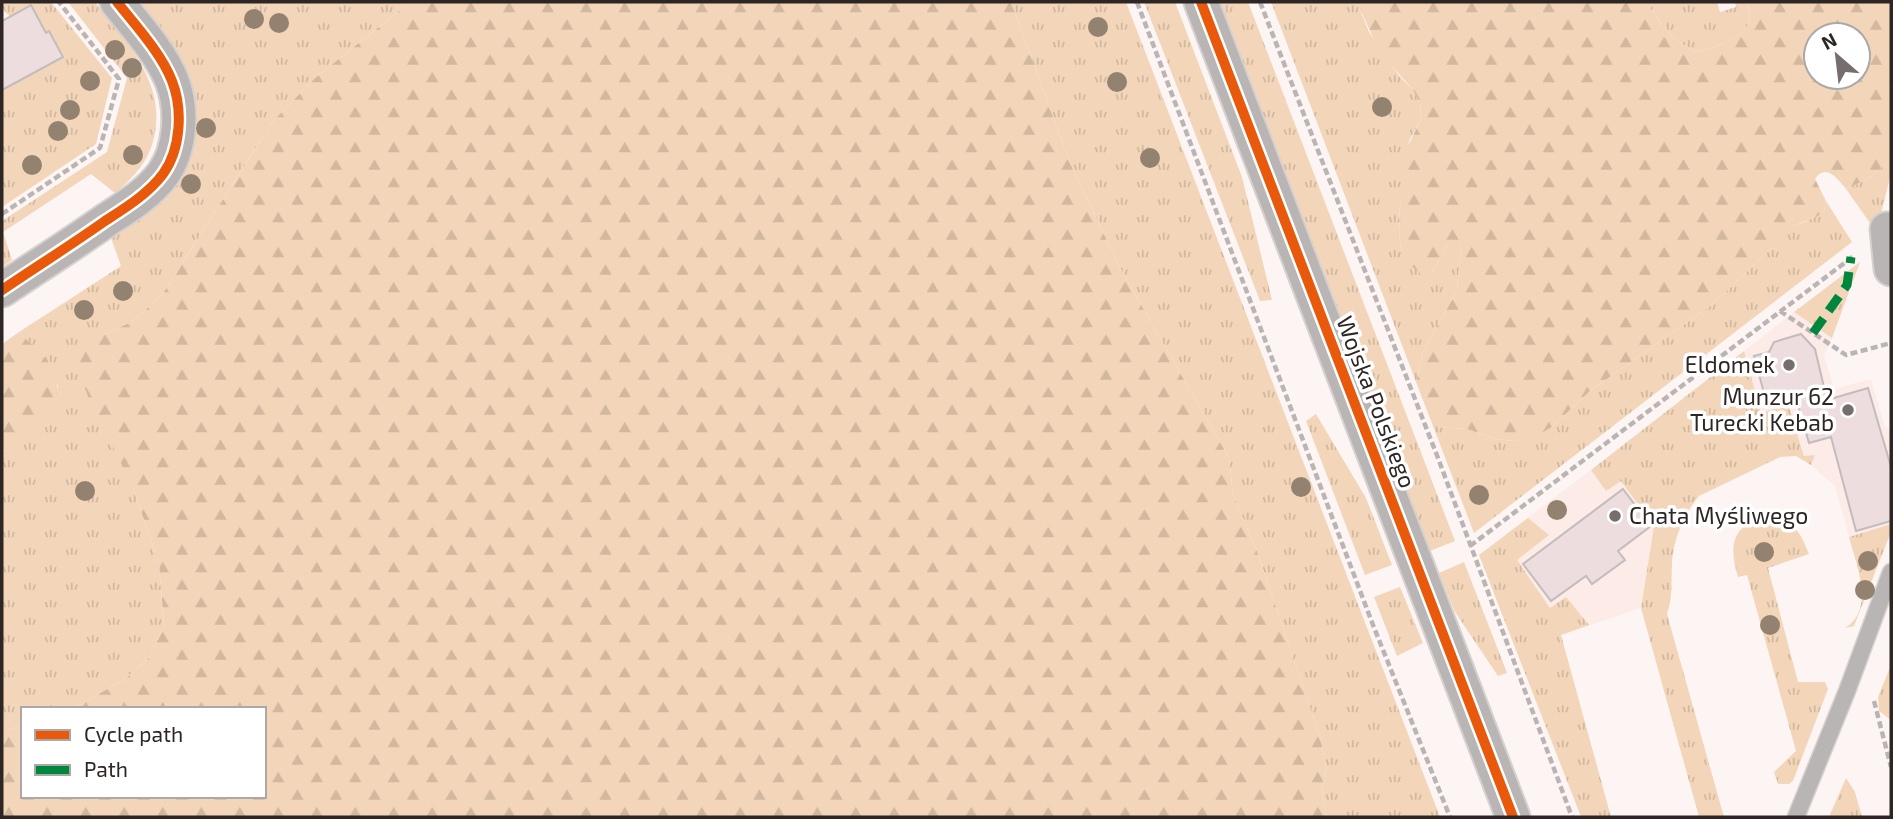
<svg xmlns="http://www.w3.org/2000/svg" width="1893" height="819" viewBox="0 0 1893 819" font-family="'Exo 2',sans-serif">
<defs>
<pattern id="grass-tufts" width="24" height="20" patternUnits="userSpaceOnUse" patternTransform="scale(1.75)"><rect width="24" height="20" fill="#f3d6b9"/><path d="M3 7l-1-3M5 7V3M7 7l1-3M15 17l-1-3M17 17v-4M19 17l1-3" fill="none" stroke="#d1b89f"/></pattern>
<pattern id="forest-firs" width="22" height="20" patternUnits="userSpaceOnUse" patternTransform="scale(1.75)"><rect width="22" height="20" fill="#f3d6b9"/><path d="M5 1l3.5 6h-7zM16 11l3.5 6h-7z" fill="#d1b89f"/></pattern>
</defs>
<rect width="100%" height="100%" fill="#fcf5f4"/>
<path fill="#fdebe7" d="M1794 312 1832 338 1824 355 1834 389 1871 379 1885 427H1888L1891 437V524L1849 537 1835 486 1811 465 1815 455 1805 457 1788 405 1761 413 1744 351Z
M1591 470 1606 490 1621 480 1654 527 1641 608 1541 642 1505 535Z"/>
<path fill="url(#grass-tufts)" d="M2 2H51L112 78 96 144 2 207V90L63 57 50 32 46 33C30 26 2 20 2 2Z
M68 2H95C123 39 161 76 156 125 153 156 138 174 115 193L91 174 3 232 12 260 2 267V221L107 152 127 78Z
M138 2H410L315 78 273 121 162 295 133 321 104 335 133 488 159 564 164 625 149 658 125 679 81 704 69 709H23V725L2 732V452L17 447 58 387 53 370 19 332 121 266 111 238 131 224 186 155Z
M1011 2H1126L1440 817H1327L1322 791 1326 766 1320 737 1258 554 1233 494 1229 458 1120 268 1070 163Z
M1144 2H1175L1242 177 1272 300 1260 301Z
M1219 2H1248L1455 541 1430 551Z
M1271 2H1357L1369 32 1400 77 1413 90 1420 104 1421 119 1409 141 1400 203 1399 232 1401 250 1432 272 1449 242H1458L1461 246 1457 290 1423 352 1416 382Z
M1645 2H1717L1720 12 1736 7 1735 2H1756L1748 4C1749 12 1751 20 1747 27 1739 40 1711 49 1696 52L1673 38Z
M1891 160V173L1880 218 1870 223 1846 189 1868 179Z
M1826 201 1852 242 1474 533 1431 421 1438 427 1467 429 1496 439 1515 441 1553 426 1590 391 1714 303 1773 247 1784 232 1792 226 1805 222 1824 211Z
M1860 262 1832 338 1794 312Z
M1744 351 1761 413 1788 404 1804 456 1815 455 1811 465 1796 456 1780 457 1699 496C1684 514 1673 540 1672 563 1671 581 1673 597 1667 614L1724 817H1699L1641 608 1654 526 1621 481 1606 491 1591 470Z
M1316 414 1366 498 1392 565 1365 575 1306 421Z
M1528 518 1549 535 1517 560 1550 608 1566 597 1589 625 1561 635 1611 817H1581L1479 555Z
M1774 518C1796 523 1801 534 1809 554L1768 568 1798 682H1825L1828 689 1793 781 1789 784H1778L1774 772 1796 751 1747 575 1738 577C1727 542 1734 520 1774 518Z
M1891 524V532L1854 626 1845 628C1876 609 1856 565 1849 537Z
M1464 562 1507 673 1498 676 1455 612 1439 573Z
M1400 587 1423 643 1397 656 1374 597Z
M1891 665V720L1879 711 1878 697Z
M1846 778 1855 792 1862 817H1829Z"/>
<path fill="url(#forest-firs)" fill-rule="evenodd" d="M410 2H1011L1070 163 1120 268 1229 458 1233 494 1258 554 1320 737 1326 766 1322 791 1327 817H2V732L23 725V796H264V709H69L81 704 125 679 149 658 164 625 159 564 133 488 84 387 79 365 85 348 104 335 133 321 162 295 273 121 315 78Z
M1357 2H1645L1673 38 1696 52C1711 49 1739 40 1747 27 1751 19 1749 12 1748 4L1756 2H1891V160L1868 179 1846 189C1837 178 1826 163 1815 179L1826 201 1824 211 1815 218 1792 226 1773 247 1714 303 1590 391 1553 426 1537 436 1515 441 1496 439 1467 429 1438 427 1431 421 1416 382 1423 352 1457 290 1461 246 1458 242H1449L1432 272 1421 274 1409 264 1401 250 1399 232 1402 158 1421 119 1420 104 1413 90 1379 51ZM1816 35H1858V77H1816Z
M19 332C30 344 45 355 53 369 67 396 42 434 18 447 14 449 7 450 2 452V344Z"/>
<path fill="#edddde" stroke="#c3bcbc" stroke-width="2" d="M31 5 46 33 49 31 63 57 2 90V21Z
M1801 334 1815 349 1827 400 1868 388 1891 467V521L1856 531 1831 437 1809 443 1795 395 1767 404 1754 356 1769 352 1774 342Z
M1623 489 1651 526 1618 551 1625 560 1592 584 1586 576 1551 601 1523 564Z"/>
<g fill="none" stroke-linecap="round" stroke-linejoin="round">
<g stroke="#d6d1cf" stroke-width="19">
<path id="lane" d="M1796 817 1847 691 1891 572"/>
</g>
<g stroke="#d6d1cf" stroke-width="37">
<path id="street" d="M1201 2 1513 817
M1887 229 1891 269
M2 290C36 267 71 245 105 221 125 208 148 194 163 174 181 149 183 109 172 81 161 53 136 26 117 2"/>
</g>
<path stroke="#bab5b4" stroke-width="4.5" stroke-dasharray="7 3.5" stroke-linecap="butt" d="M1137 2 1373 625 1450 817
M1260 2 1438 458 1572 817
M2 214 100 148 119 79 59 2
M1780 311 1846 355 1891 343
M1470 546 1855 255
M1874 701 1891 767"/>
<use href="#lane" stroke="#b8b5b4" stroke-width="16"/>
<use href="#street" stroke="#b8b5b4" stroke-width="33"/>
<path stroke="#00873e" stroke-width="9" stroke-dasharray="18 9" stroke-linecap="butt" d="M1813 333 1847 285 1851 257"/>
<g stroke="#fff" stroke-width="15">
<path id="cycleway" d="M1201 2 1513 817
M2 290C36 267 71 245 105 221 125 208 148 194 163 174 181 149 183 109 172 81 161 53 136 26 117 2"/>
</g>
<use href="#cycleway" stroke="#e8590c" stroke-width="10"/>
</g>
<g fill="#93826f">
<circle cx="254" cy="19" r="10"/>
<circle cx="279" cy="23" r="10"/>
<circle cx="1098" cy="27" r="10"/>
<circle cx="115" cy="50" r="10"/>
<circle cx="132" cy="68" r="10"/>
<circle cx="90" cy="81" r="10"/>
<circle cx="1117" cy="82" r="10"/>
<circle cx="1382" cy="107" r="10"/>
<circle cx="70" cy="110" r="10"/>
<circle cx="206" cy="128" r="10"/>
<circle cx="58" cy="131" r="10"/>
<circle cx="133" cy="155" r="10"/>
<circle cx="1150" cy="158" r="10"/>
<circle cx="32" cy="165" r="10"/>
<circle cx="191" cy="184" r="10"/>
<circle cx="123" cy="291" r="10"/>
<circle cx="84" cy="310" r="10"/>
<circle cx="1301" cy="487" r="10"/>
<circle cx="85" cy="491" r="10"/>
<circle cx="1479" cy="495" r="10"/>
<circle cx="1557" cy="510" r="10"/>
<circle cx="1764" cy="552" r="10"/>
<circle cx="1868" cy="561" r="10"/>
<circle cx="1865" cy="590" r="10"/>
<circle cx="1770" cy="625" r="10"/>
</g>
<g fill="#756e6d" stroke="#fff" stroke-width="2.5">
<circle cx="1789" cy="365" r="7"/>
<circle cx="1848" cy="410" r="7"/>
<circle cx="1615" cy="516" r="7"/>
</g>
<g text-anchor="middle" stroke-width="7" stroke-linejoin="round" paint-order="stroke">
<g font-size="23" fill="#2d2624" stroke="#fff" text-anchor="end">
<text x="1775" y="373">Eldomek</text>
<text x="1834" y="405">Munzur 62<tspan x="1834" dy="26">Turecki Kebab</tspan></text>
<text x="1629" y="524" text-anchor="start">Chata Myśliwego</text>
</g>
<g font-size="23" fill="#2d2624" stroke="#fff">
<text transform="translate(1376 402) rotate(69)" y="8">Wojska Polskiego</text>
</g>
</g>
<rect width="1893" height="819" fill="none" stroke="#2d2624" stroke-width="7"/>
<rect x="21" y="707" width="245" height="91" fill="#ffffff" stroke="#aba8a7" stroke-width="2"/>
<rect x="35" y="730" width="35" height="10" fill="#e8590c" stroke="#aba8a7" stroke-width="2"/>
<text x="84" y="742" font-size="21" fill="#2d2624">Cycle path</text>
<rect x="35" y="765" width="35" height="10" fill="#00873e" stroke="#aba8a7" stroke-width="2"/>
<text x="84" y="777" font-size="21" fill="#2d2624">Path</text>
<g transform="translate(1837 56) rotate(332)"><circle r="33" fill="#ffffff" stroke="#aba8a7" stroke-width="2"/>
<path d="M0-5L12 26L0 18L-12 26Z" fill="#756e6d"/>
<text y="-10" font-size="19" font-weight="bold" text-anchor="middle" fill="#2d2624">N</text>
</g>
</svg>
